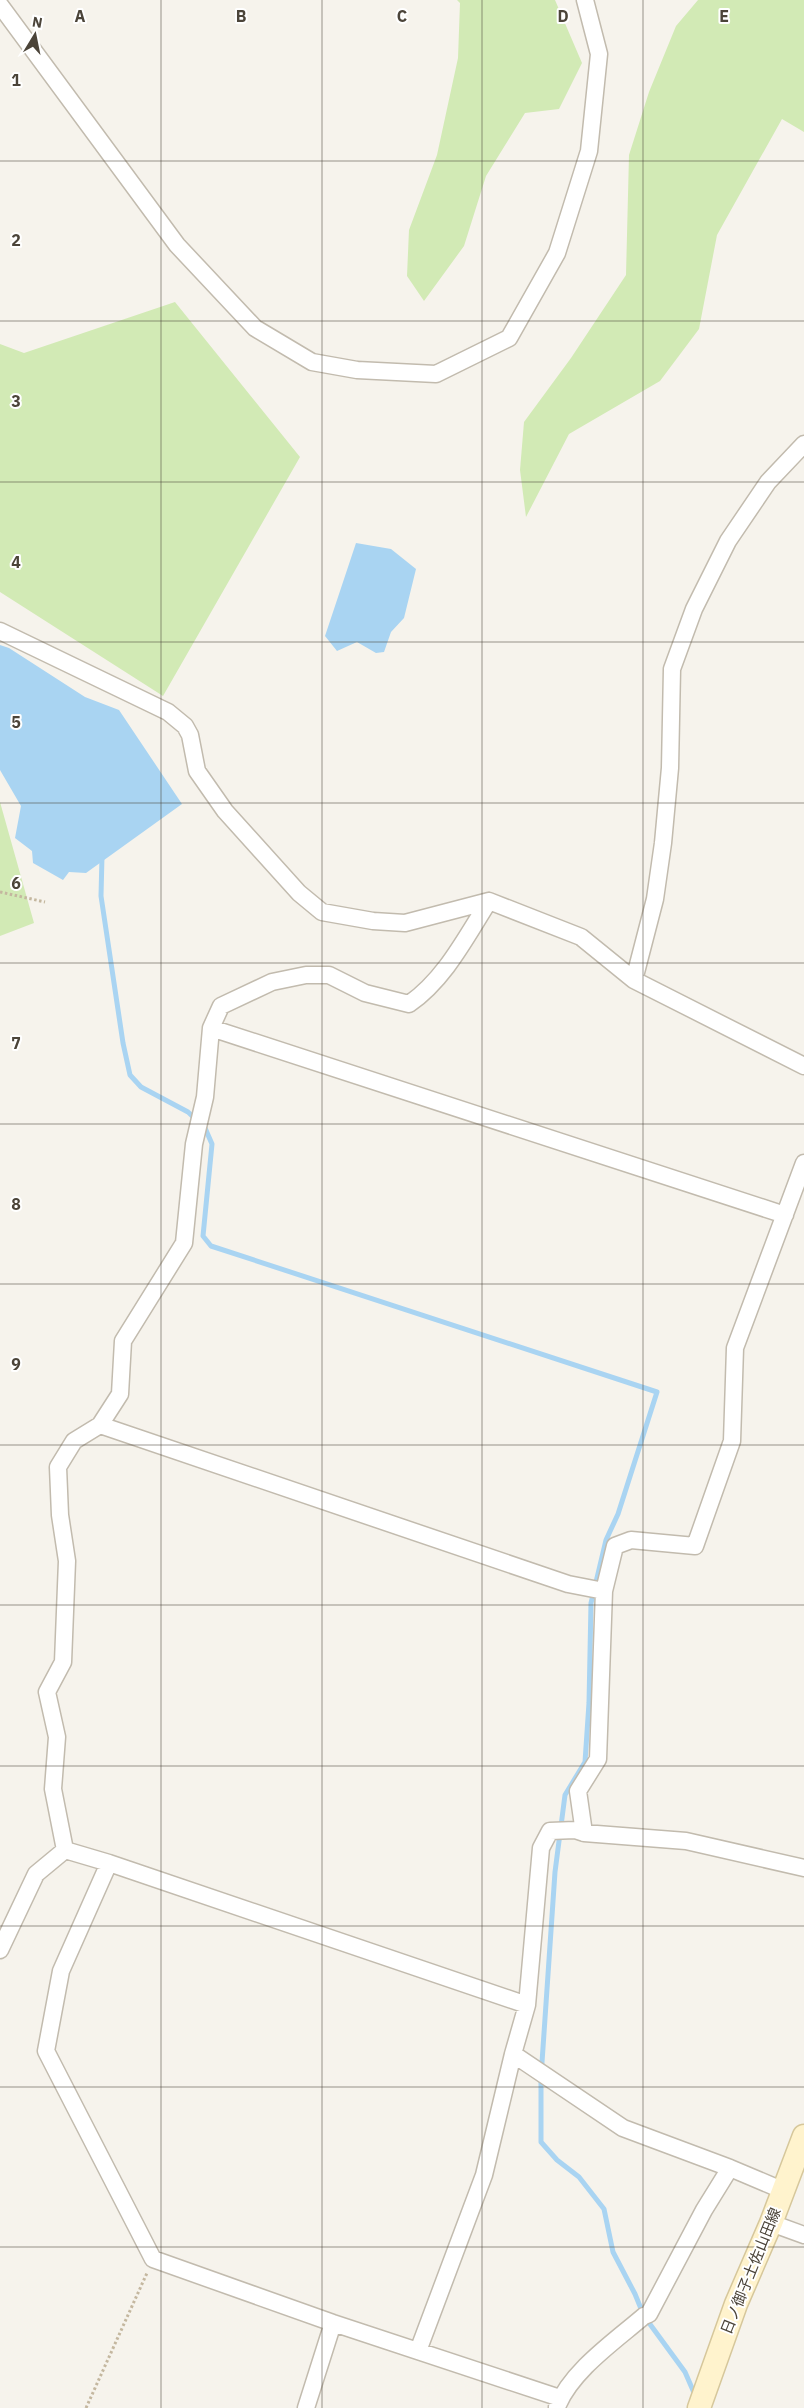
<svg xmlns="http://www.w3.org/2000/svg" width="804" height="2408" viewBox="0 0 804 2408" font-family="'IBM Plex Sans','Noto Sans JP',sans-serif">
<rect width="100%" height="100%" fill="#f6f3ec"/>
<path fill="#d2eab5" d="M457 0H555L582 63 559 109 525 113 486 176 464 246 424 301 407 276 409 230 437 155 458 58 460 3Z
M698 0H804V132L782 119 717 235 699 329 660 381 569 434 526 517 520 470 524 422 571 358 626 275 629 155 649 92 676 26Z
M175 302 300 457 163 696 0 592V344L24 353Z
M0 802 34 923 0 936Z"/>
<path fill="#a9d4f2" d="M356 543 391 549 416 569 404 618 391 632 384 652 376 653 357 642 337 651 325 636Z
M0 645 9 648 85 697 119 710 182 804 86 873 69 872 63 880 33 863 32 851 15 838 21 806 0 770Z"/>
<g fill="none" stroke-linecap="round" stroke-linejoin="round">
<path stroke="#a9d4f2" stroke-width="5" d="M102 856 101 896 123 1043 130 1075 141 1087 188 1112 205 1128 212 1144 203 1236 211 1246 657 1392 618 1514 606 1540 591 1603 589 1703 585 1762 565 1795 555 1872 541 2077V2142L557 2160 579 2177 604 2209 613 2252 635 2294 644 2316 685 2372 695 2395"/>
<g stroke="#c2bbae" stroke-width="19">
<path id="street" d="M0 5 177 245 255 328 312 362 357 370 436 374 509 338 557 253 589 151 599 54 585 0
M0 631 168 712 185 726 190 735 197 771 225 811 299 893 322 912 373 921 405 923 489 901 581 937 634 980 804 1066
M634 980 655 899 663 843 670 768 672 669 694 609 728 541 768 482 804 444
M211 1028 785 1215
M100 1425 568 1584 604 1591
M584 1833 578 1791 598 1759 604 1591 615 1546 631 1540 695 1546 732 1441 735 1348 804 1163
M65 1850 53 1789 57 1737 47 1692 63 1662 67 1561 60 1515 58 1467 74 1441 100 1425 120 1394 123 1341 184 1243 194 1144 205 1097 211 1028 221 1006 272 982 306 975H329L365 993 409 1004C445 979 466 937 489 901
M65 1850 109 1863 527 2005
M109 1863 61 1971 46 2051 153 2259 333 2323 560 2398
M0 1950 36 1874 65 1850
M513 2054 623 2128 730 2168 782 2190
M771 2223 804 2235
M418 2351 484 2175 513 2054 527 2005 541 1848 550 1831 575 1830 584 1833 686 1841 804 1868
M557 2407C571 2371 615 2341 644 2316L649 2314 704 2210 730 2168
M306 2408 333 2323"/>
</g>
<g stroke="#d6c79b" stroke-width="25">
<path id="secondary" d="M699 2408 736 2304 771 2223 804 2136"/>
</g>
<path stroke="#c4b79f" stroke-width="3" stroke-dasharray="2.5 2.5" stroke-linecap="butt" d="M0 892 45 902
M86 2408 147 2273"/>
<use href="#street" stroke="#fff" stroke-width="16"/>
<use href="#secondary" stroke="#fff3cd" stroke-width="22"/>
</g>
<path fill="none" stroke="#4b4439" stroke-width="1" stroke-opacity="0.55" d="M161 0V2408M322 0V2408M482 0V2408M643 0V2408M0 161H804M0 321H804M0 482H804M0 642H804M0 803H804M0 963H804M0 1124H804M0 1284H804M0 1445H804M0 1605H804M0 1766H804M0 1926H804M0 2087H804M0 2247H804"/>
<g text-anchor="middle" stroke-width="4" stroke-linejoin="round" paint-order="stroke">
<g font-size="15" fill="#4b4439" stroke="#fff">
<text transform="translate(751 2271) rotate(-68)" y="5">日ノ御子土佐山田線</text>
</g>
</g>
<g font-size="16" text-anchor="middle" font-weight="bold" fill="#4b4439" stroke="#fff" stroke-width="4" stroke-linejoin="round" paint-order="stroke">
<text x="80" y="22">A</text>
<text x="241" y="22">B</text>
<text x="402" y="22">C</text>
<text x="563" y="22">D</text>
<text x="724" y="22">E</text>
<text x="16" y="86">1</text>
<text x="16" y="246">2</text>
<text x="16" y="407">3</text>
<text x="16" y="568">4</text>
<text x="16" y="728">5</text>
<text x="16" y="889">6</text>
<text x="16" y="1049">7</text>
<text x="16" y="1210">8</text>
<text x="16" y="1370">9</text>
</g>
<g transform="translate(35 35) rotate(10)" stroke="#ffffff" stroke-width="4" paint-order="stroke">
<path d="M0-4L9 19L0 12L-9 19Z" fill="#4b4439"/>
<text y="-8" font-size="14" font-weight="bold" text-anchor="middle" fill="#4b4439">N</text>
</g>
</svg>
